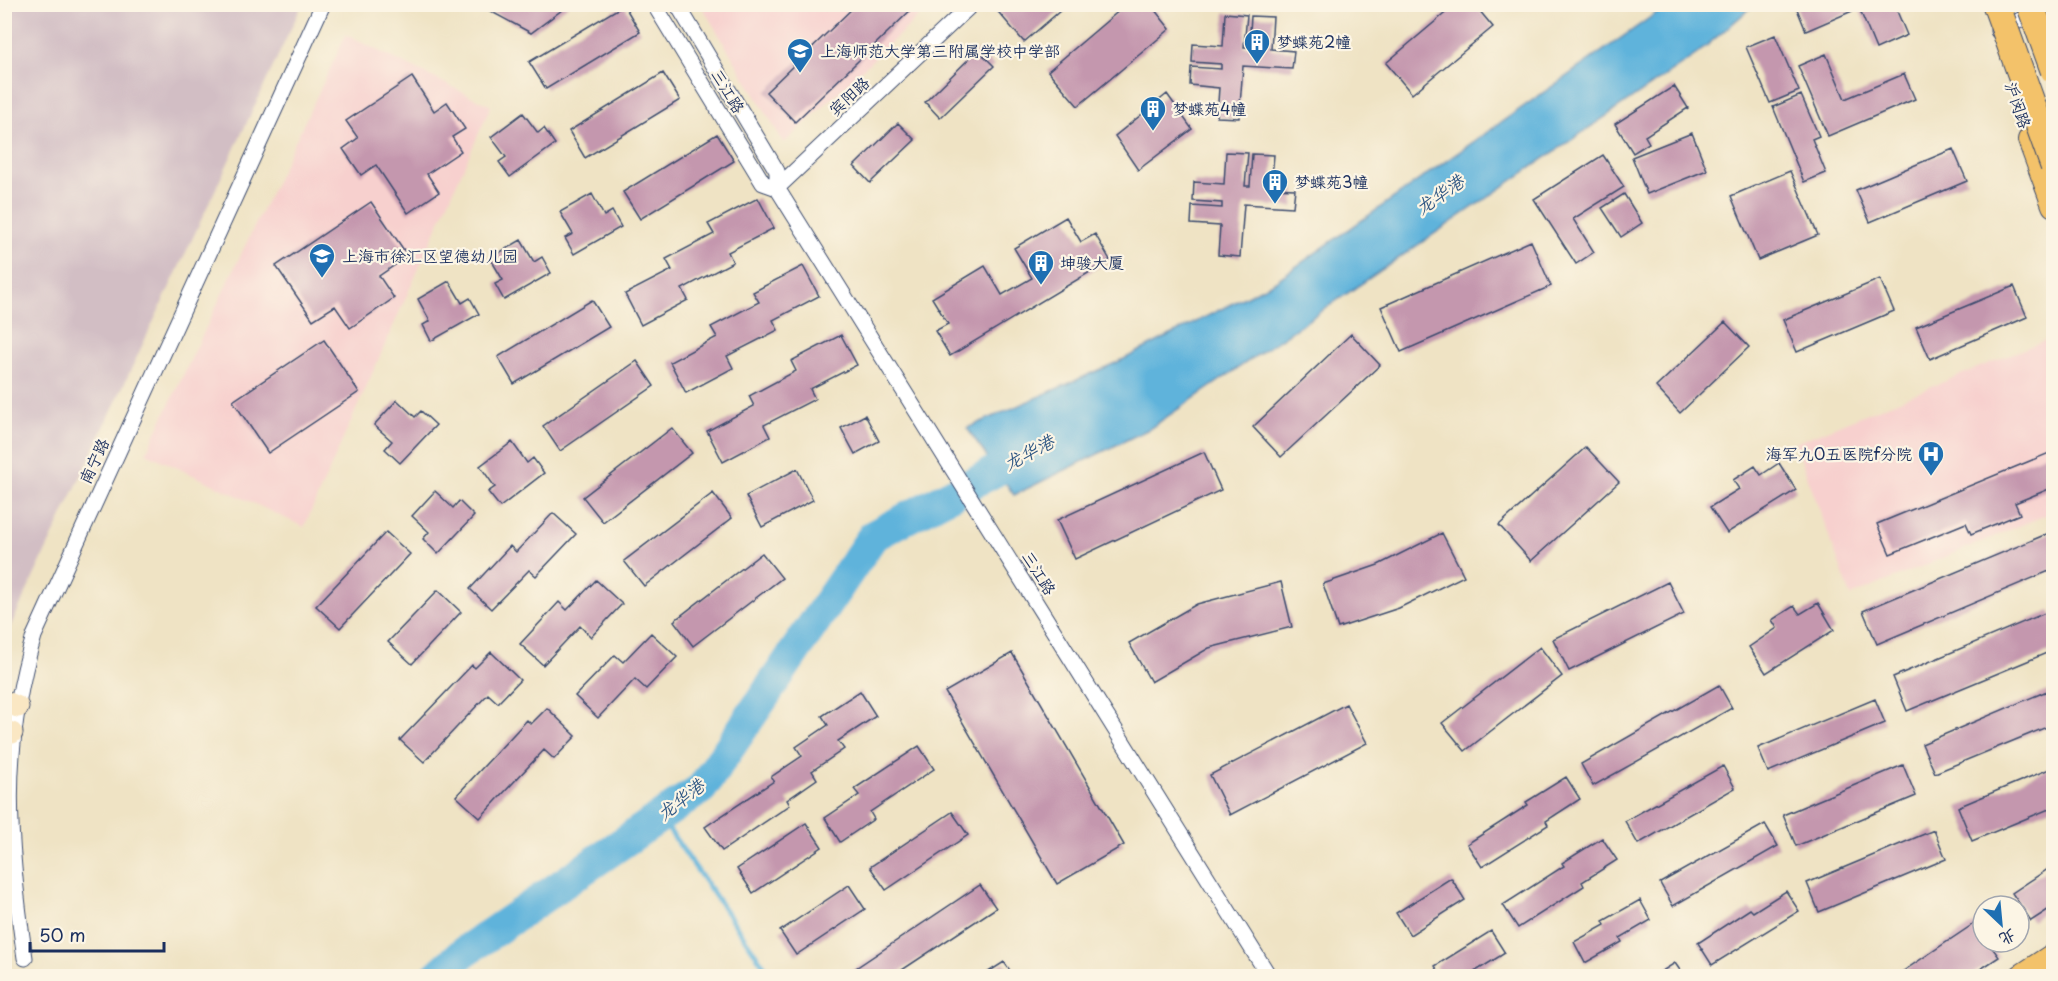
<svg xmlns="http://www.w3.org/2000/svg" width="2058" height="981" viewBox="0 0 2058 981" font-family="'Playpen Sans','LXGW WenKai TC',sans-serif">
<rect width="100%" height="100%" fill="#fcf5e5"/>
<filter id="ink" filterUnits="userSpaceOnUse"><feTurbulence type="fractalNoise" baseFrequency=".0167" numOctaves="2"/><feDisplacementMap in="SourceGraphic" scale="12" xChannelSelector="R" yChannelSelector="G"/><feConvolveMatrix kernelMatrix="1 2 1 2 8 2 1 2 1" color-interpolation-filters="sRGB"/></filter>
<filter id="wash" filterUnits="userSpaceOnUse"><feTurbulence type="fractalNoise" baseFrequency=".008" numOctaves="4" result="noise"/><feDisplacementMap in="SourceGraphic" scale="24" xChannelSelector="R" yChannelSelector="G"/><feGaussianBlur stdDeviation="1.35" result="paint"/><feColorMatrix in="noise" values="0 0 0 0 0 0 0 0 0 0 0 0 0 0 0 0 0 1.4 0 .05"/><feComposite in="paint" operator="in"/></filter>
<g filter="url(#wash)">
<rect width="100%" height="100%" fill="#efe3c4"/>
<path fill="#f7d0ce" d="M701 5H931L784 143Z
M346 35 491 106 304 527 146 453Z
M2053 337V512L1851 596 1795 443Z"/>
<path fill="#d2bec4" d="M5 4 302 5 5 638 4 5Z"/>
<path fill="#5eb3db" stroke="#3c719c" stroke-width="1.5" d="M1668 5H1754L1697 54 1149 429 1014 495 967 428 1120 361 1274 282Z"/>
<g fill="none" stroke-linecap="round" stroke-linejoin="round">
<path stroke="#5eb3db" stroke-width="5" d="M660 817 771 976"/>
<path stroke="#5eb3db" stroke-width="32" d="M437 976 464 952 702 788 873 536 1035 450"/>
</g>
<g id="blocks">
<path fill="#c497ae" d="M477 4H570L531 33Z
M857 4H917L795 122 766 92Z
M997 4H1068L1024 42 994 7Z
M1127 4H1150L1170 29 1078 106 1048 71Z
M1456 4H1474L1493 27 1412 94 1386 63Z
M1795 4H1894L1907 35 1876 49 1859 8 1806 31Z
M624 5 640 32 546 89 529 62Z
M1225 13 1247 15 1244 47H1249L1251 16 1273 17 1271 49 1294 51 1292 69 1243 66 1239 118 1217 117 1219 88 1190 85 1191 67 1221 69V64L1192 62 1193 44 1223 46Z
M1775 35 1799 91 1770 103 1746 47Z
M978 50 994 66 940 118 925 102Z
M1826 54 1845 99 1904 74 1915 99 1828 136 1798 66Z
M663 73 680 100 585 158 569 131Z
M412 77 434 111 447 102 465 129 452 137 461 151 427 174 439 192 408 213 376 165 361 175 343 149 358 138 346 121Z
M1674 86 1688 108 1645 136 1649 143 1633 153 1615 124Z
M1167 94 1192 129 1138 170 1115 136Z
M1801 95 1819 136 1812 139 1826 173 1804 182 1773 107Z
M523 113 538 133 544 128 555 144 510 177 499 162 506 157 491 137Z
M898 123 915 140 870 183 854 166Z
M1692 133 1707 170 1647 194 1632 157Z
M717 134 734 161 640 219 623 192Z
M1953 149 1967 181 1870 222 1856 190Z
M1226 152 1248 153 1245 186H1250L1252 154 1274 155 1271 188 1295 189 1293 207 1244 204 1240 257 1218 255 1220 226 1191 224 1192 206 1222 208V203L1193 201 1194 182 1224 184Z
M1603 155 1624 187 1573 219 1594 252 1576 264 1534 199Z
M1790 171 1818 235 1758 260 1731 196Z
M592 194 604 216 612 211 621 227 574 254 565 238 573 234 560 212Z
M1624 194 1642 223 1621 237 1602 208Z
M758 198 774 228 728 252 733 262 682 289 688 300 641 325 625 294 672 270 666 259 714 234 708 224Z
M371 202 408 256 379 276 394 298 350 328 335 306 313 320 276 266Z
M1066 217 1081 242 1095 234 1110 260 950 356 935 331 948 324 932 298 985 266 1002 295 1032 278 1014 248Z
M521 240 534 262 542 257 551 273 504 300 495 284 503 280 490 258Z
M1531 241 1551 286 1401 352 1381 307Z
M803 266 819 296 773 320 778 330 727 356 733 368 686 393 670 362 717 337 711 327 759 302 753 292Z
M1880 279 1894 311 1797 352 1783 320Z
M449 281 462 303 470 298 479 314 431 341 423 325 430 321 418 299Z
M2014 286 2027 317 1930 359 1916 327Z
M592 300 609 327 514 384 498 357Z
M1725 322 1749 347 1680 413 1656 387Z
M1351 334 1380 365 1281 457 1253 427Z
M841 335 857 365 810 389 815 399 764 425 770 437 723 462 707 431 754 406 749 396 796 371 791 361Z
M324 340 359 392 268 453 233 401Z
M637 361 654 386 560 451 543 426Z
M397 400 415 417 421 411 436 425 400 463 385 449 392 441 374 425Z
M865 415 879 441 855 454 841 428Z
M672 428 692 453 603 522 583 497Z
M512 442 527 463 533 458 544 473 500 507 488 492 495 487 480 466Z
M1586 447 1619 482 1531 561 1499 525Z
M2054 451V487L2015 503 2020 514 1971 534 1966 523 1890 554 1877 524Z
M1204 452 1221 490 1075 559 1057 520Z
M1779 463 1796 490 1727 533 1710 507 1739 489 1733 480 1755 466 1761 475Z
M797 469 813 500 762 527 746 496Z
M435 491 453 508 459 501 474 516 438 554 423 539 429 532 412 516Z
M713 493 732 518 644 586 624 561Z
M553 513 576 534 536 576 529 570 491 609 470 589 510 546 516 552Z
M2054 531V569L1877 644 1863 611Z
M386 532 410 554 340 628 316 606Z
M1442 533 1464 576 1399 608 1338 628 1323 584 1378 565Z
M762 553 782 578 693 646 674 621Z
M596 580 622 604 591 637 580 626 543 665 520 644 559 602 567 610Z
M1281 582 1292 627 1209 648 1151 682 1129 643 1197 604Z
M1668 582 1684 614 1569 671 1553 639Z
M438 590 461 612 412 664 388 642Z
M1818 603 1834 630 1766 673 1749 647 1777 628 1772 620 1794 606 1800 614Z
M2050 611 2054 618V650L1907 711 1893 677Z
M651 633 677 657 646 689 635 679 598 718 575 696 615 655 623 662Z
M1540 647 1562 676 1465 751 1442 723Z
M491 652 520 680 498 703 488 694 424 762 400 740 472 665 475 668Z
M1012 653 1124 845 1057 884 945 692Z
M1719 685 1732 708 1593 786 1581 764Z
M860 691 876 716 838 741 844 749 812 771 817 779 787 800 790 805 722 851 705 827 774 781 771 777 802 756 796 747 828 725 822 716Z
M2047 691 2054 707V724L1935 773 1922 744Z
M1875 699 1885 723 1768 772 1758 748Z
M1346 704 1367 743 1230 815 1210 775Z
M547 708 576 736 554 759 544 750 480 818 456 796 527 720 531 724Z
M919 746 934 769 870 812 874 819 840 842 825 818 859 795 854 789Z
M1903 765 1916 796 1796 846 1783 815Z
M1723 766 1735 788 1638 844 1625 821Z
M2054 767V807L1972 841 1958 807Z
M1566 777 1580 799 1546 821 1548 825 1482 867 1467 844 1528 805 1526 802Z
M952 812 968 835 886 890 870 867Z
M806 823 822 847 753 893 737 869Z
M1765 824 1778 846 1673 906 1660 883Z
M1934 830 1946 859 1819 912 1807 883Z
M1602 838 1617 860 1582 882 1584 886 1518 928 1503 905 1564 866 1562 863Z
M2054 865V906L2031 921 2012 893Z
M1451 878 1465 900 1410 935 1396 913Z
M849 885 865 909 796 955 780 931Z
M980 885 996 908 893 976H844Z
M1786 891 1799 911 1712 965 1698 943 1750 909 1753 912Z
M1640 900 1651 920 1620 938 1622 942 1585 963 1574 942 1605 925 1603 921Z
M1975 923 1983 934V942H1988L1999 957 1970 976H1896Z
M1491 931 1505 953 1468 976H1442L1435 966Z
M1004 962 1014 976H982Z
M1675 963 1684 976H1654Z"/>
</g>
</g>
<g filter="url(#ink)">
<use href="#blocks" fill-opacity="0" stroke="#3b4a6d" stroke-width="1.5"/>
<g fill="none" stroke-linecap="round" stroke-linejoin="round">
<g stroke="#3b4a6d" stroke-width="17">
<path id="street" d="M654 4 763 183 777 188
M677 4 777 171V188L1269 976
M1998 31 2053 4
M777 188 972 4
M25 958C8 843 0 749 34 636L323 4"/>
</g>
<g stroke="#3b4a6d" stroke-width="23">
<path id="secondary" d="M4 701 18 707
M4 731 12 733"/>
</g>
<g stroke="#3b4a6d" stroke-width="26">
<path id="primary" d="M2030 140 2054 205
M2022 976 2054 955"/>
</g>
<use href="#street" stroke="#fff" stroke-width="15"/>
<use href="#secondary" stroke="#fae7c3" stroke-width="21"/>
<use href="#primary" stroke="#f3c26a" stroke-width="24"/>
<g stroke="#3b4a6d" stroke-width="29" stroke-linecap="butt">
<path id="highway-bridge" d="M1996 4 2054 166
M2030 4 2054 70"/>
</g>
<use href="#highway-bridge" stroke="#f3c26a" stroke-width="27"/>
</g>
</g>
<defs>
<g id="building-pin" transform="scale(1.35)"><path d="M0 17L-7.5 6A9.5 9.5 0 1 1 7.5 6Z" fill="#1f6fb2" stroke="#fcf5e5"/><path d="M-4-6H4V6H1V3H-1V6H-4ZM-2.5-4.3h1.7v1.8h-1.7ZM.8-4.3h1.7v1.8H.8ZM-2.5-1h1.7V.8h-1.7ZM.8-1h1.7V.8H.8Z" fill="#fff"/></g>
<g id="school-pin" transform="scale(1.35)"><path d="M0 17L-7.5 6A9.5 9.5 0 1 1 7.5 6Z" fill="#1f6fb2" stroke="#fcf5e5"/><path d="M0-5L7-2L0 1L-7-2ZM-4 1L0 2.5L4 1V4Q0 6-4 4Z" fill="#fff"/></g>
<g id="hospital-pin" transform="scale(1.35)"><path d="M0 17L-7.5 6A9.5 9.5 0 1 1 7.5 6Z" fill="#1f6fb2" stroke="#fcf5e5"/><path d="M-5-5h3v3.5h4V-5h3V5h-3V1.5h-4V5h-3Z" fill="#fff"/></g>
</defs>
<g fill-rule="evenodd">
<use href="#building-pin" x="1257" y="42"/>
<use href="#school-pin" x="800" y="51"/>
<use href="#building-pin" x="1153" y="109"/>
<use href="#building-pin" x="1275" y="182"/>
<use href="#school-pin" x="322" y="256"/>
<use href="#building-pin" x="1041" y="263"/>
<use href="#hospital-pin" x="1931" y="454"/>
</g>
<g text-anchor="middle" stroke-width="4.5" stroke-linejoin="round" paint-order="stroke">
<g font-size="16" fill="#1b2f5e" stroke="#fcf5e5" text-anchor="start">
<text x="1276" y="48">梦蝶苑2幢</text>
<text x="820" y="57">上海师范大学第三附属学校中学部</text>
<text x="1172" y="115">梦蝶苑4幢</text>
<text x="1294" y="188">梦蝶苑3幢</text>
<text x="342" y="262">上海市徐汇区望德幼儿园</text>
<text x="1060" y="269">坤骏大厦</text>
<text x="1912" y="460" text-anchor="end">海军九0五医院f分院</text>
</g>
<g font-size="16" fill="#1b2f5e" stroke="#fcf5e5">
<text transform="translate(728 91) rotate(59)" y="6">三江路</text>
<text transform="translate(849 96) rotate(-43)" y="6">宾阳路</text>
<text transform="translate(2018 105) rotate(71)" y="6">沪闵路</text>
<text transform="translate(94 461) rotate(-65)" y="6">南宁路</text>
<text transform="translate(1039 573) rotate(58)" y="6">三江路</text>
</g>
<g font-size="18" font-style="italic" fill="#2f5784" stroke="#fcf5e5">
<text transform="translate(1440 195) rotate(-35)" y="6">龙华港</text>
<text transform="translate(1029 453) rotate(-28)" y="6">龙华港</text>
<text transform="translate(681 800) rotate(-38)" y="6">龙华港</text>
</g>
</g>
<rect width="2058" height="981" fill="none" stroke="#fcf5e5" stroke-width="24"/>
<g transform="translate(2001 924) rotate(154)"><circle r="28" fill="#fcf5e5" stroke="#a2a6af" stroke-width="1.5"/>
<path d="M0-4.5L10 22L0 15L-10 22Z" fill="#1f6fb2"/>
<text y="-9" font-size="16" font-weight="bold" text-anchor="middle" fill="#1b2f5e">北</text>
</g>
<path d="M30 942v9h134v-9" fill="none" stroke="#1b2f5e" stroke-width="3"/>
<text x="39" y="942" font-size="18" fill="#1b2f5e" stroke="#fcf5e5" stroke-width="4.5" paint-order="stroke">50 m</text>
</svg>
